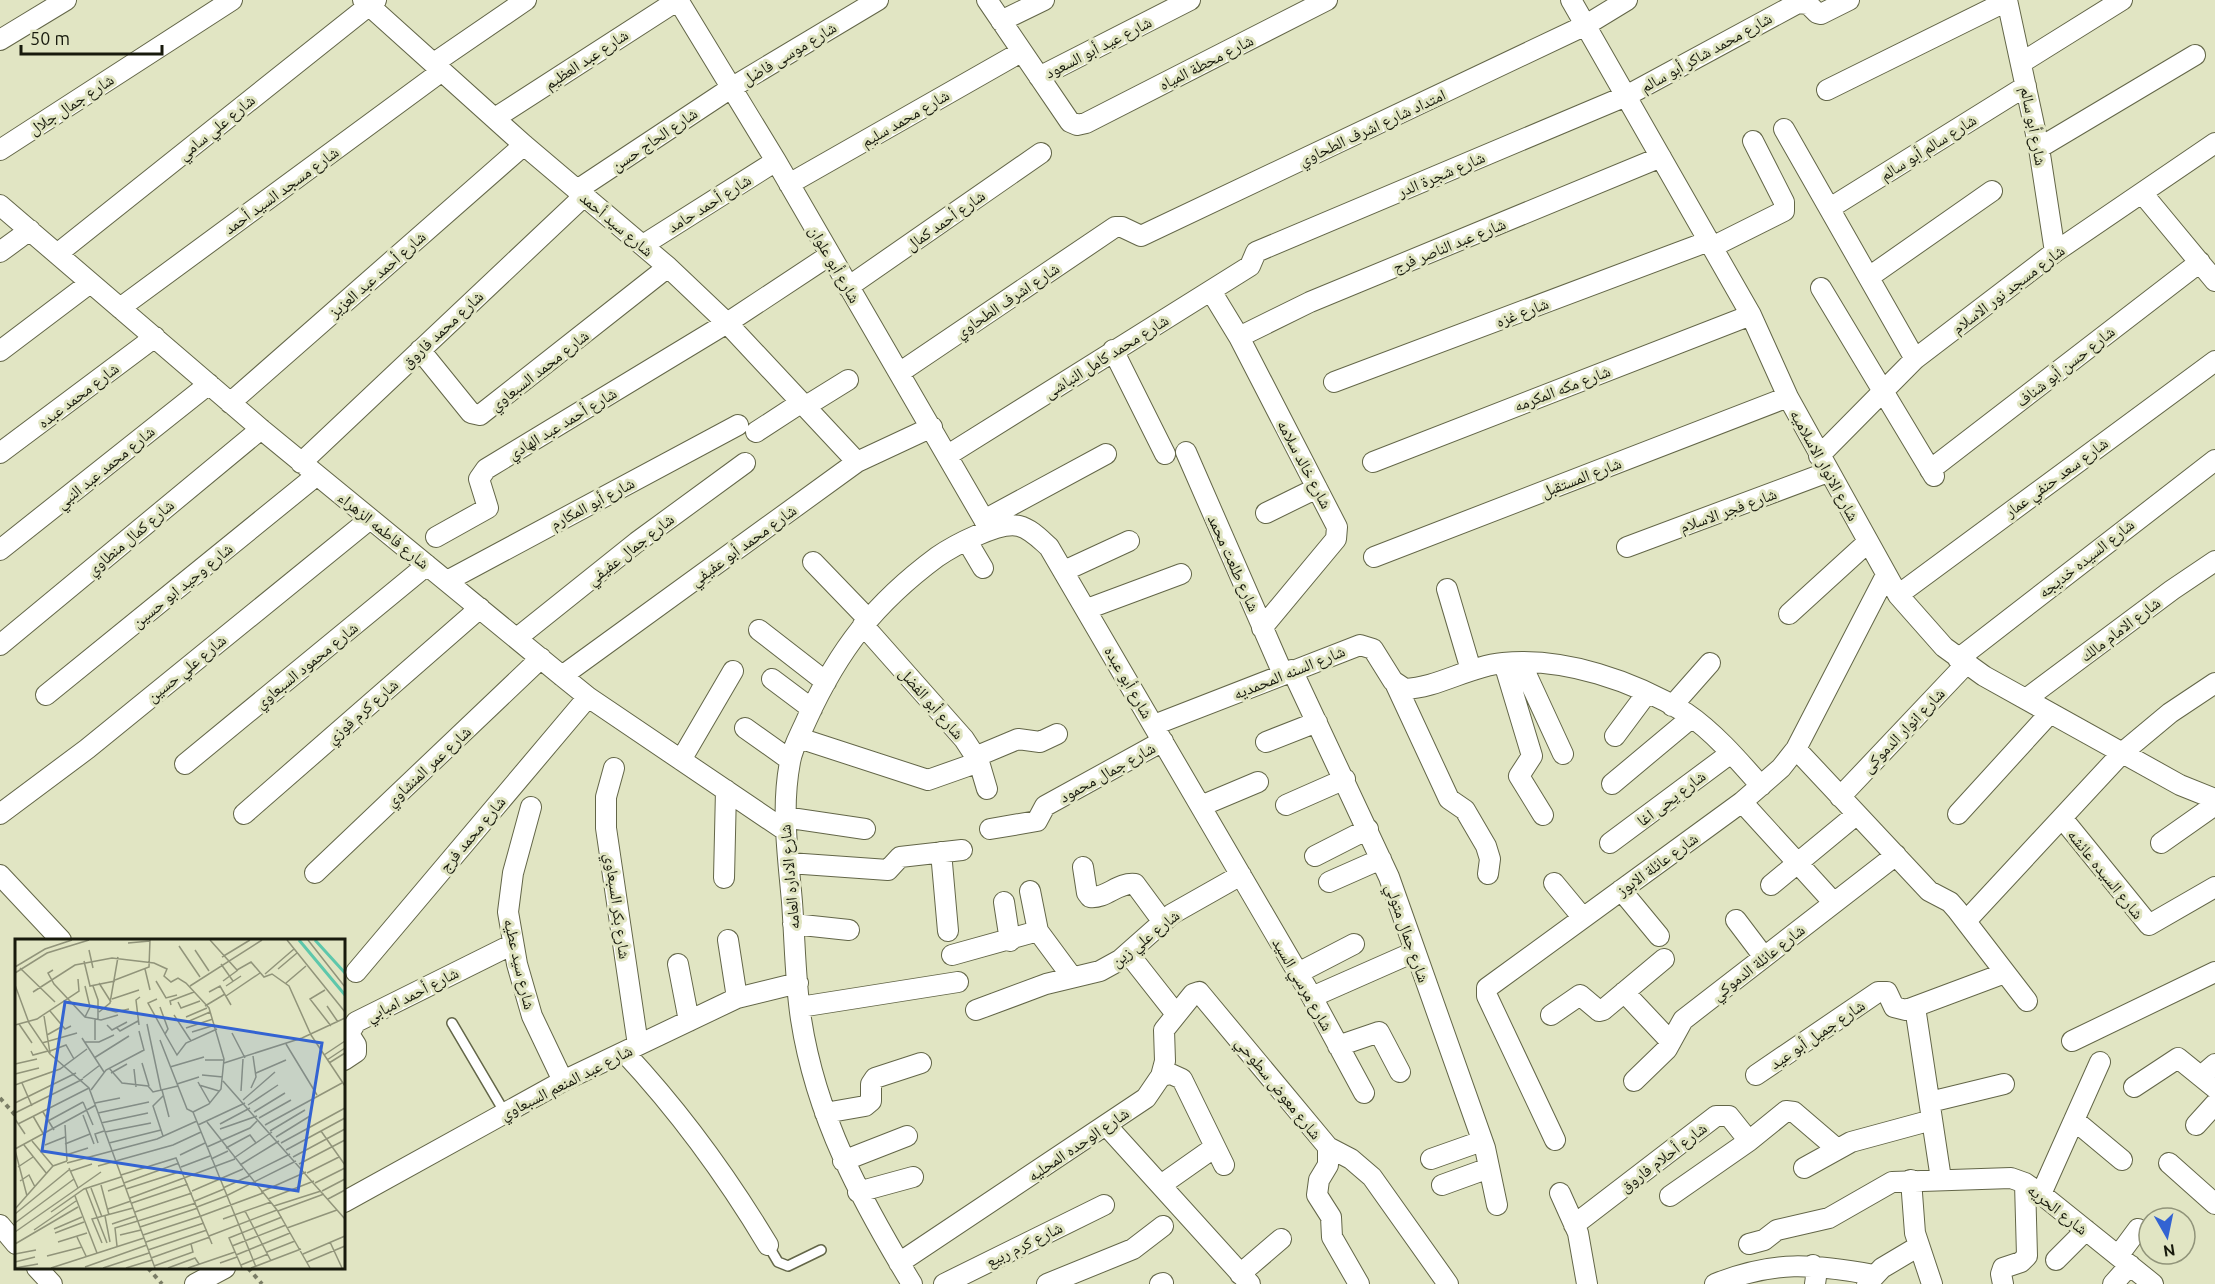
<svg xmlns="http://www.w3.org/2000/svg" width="2215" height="1284" viewBox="0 0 2215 1284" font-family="Ubuntu,'Noto Naskh Arabic',sans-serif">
<rect width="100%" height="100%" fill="#e1e5c3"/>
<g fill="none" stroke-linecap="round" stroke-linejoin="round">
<g stroke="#636648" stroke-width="12">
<path id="lane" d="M452 1023 505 1113
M768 1245 778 1262 788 1266 821 1250"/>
</g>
<g stroke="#636648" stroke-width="22">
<path id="street" d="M363 0 524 145 668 267 727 323 857 462
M678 0 776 161 990 530
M987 0 1070 122 1077 125 1086 123 1327 0
M1571 0 1751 315 1788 397 1898 595 1944 647 1984 676 2180 785 2215 799
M2007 0 2039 148 2055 252
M1001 21 1044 0
M0 40 66 0
M434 63 526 0
M2021 63 2122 0
M1039 77 1190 0
M1827 90 2007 1
M495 118 678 0
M1784 129 1915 359
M2039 148 2195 55
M0 150 232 0
M789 184 1021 52
M577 190 731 88 878 0
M2142 193 2215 281
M0 205 261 429 562 676 588 697 786 831
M1830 208 2026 86
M643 245 776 161
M1712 247 1784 211V202L1753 141
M0 252 30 230
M57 254 376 0
M1869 277 1992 191
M848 287 1041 153
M1821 288 1934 476
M1211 291 1239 337 1337 527 1336 539 1262 628
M120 308 442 71
M1239 337 1310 302 1661 157
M420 350 471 413 480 415 668 267
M1113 350 1165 454
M0 351 90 283
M899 373 1115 227H1122L1141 236 1586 25 1627 0
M1334 382 1709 241
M230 403 524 145
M806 406 848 380
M756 432 802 402
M1186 452 1283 674
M0 453 155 337
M948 455 1250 266 1256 252 1626 96 1798 3 1808 4 1817 13 1821 14 1849 0
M1819 456 1915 359 2055 252 2215 143
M1373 462 1751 315
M301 463 584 196
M1930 470 2200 262
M1266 513 1317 488
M984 520 1106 454
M436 537 488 508 479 479 486 469 727 323 830 255
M967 541 983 568
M1627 547 1828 472
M0 550 209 384
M1374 557 1788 397
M813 562 868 619
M1064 571 1129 541
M447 581 738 425
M1447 589 1471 670
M1898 595 2215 361
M1087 609 1181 574
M1789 614 1868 542
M863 625 964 739 979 762 987 789
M759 630 826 682
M517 638 637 542 745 463
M0 645 261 429
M1958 659 2215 460
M1504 663 1532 756 1519 776 1543 815
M1521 663 1563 754
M1292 670 1389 877 1485 1148 1497 1205
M562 676 857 462 932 427
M772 679 812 709
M1396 685 1449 799 1465 810 1486 846 1490 859 1488 874
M46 695 317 475
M2026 699 2172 590 2215 561
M1672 706 1710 663
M1154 725 1360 645 1373 649 1393 681 1405 689C1437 688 1470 666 1503 663 1564 657 1634 681 1686 713 1714 732 1739 761 1761 786
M745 728 790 760
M1615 736 1647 693
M799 738 928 780 979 762
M1266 742 1317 722
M1796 749 1929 891 1950 902 1957 910 2027 1001
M975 757 1018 739 1040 742 1057 734
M681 760 733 671
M185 764 427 565
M614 768 606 797V828L638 1045
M1612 784 1691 718
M1840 797 1966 664
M1742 802 1834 903
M1286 805 1345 779
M1201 806 1258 782
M531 807 513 873 508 912 517 964 532 1016 563 1081
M0 814 87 749 370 519
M244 814 480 608
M1958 814 2050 713
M784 817 865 829
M2062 818 2149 925 2215 887
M990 829 1037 821 1045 806 1163 741
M1610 843 1731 753
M2161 843 2215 805
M941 852 948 931
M1315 856 1368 829
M789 863 888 870 900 857 962 850
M1083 867 1087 893 1090 897C1106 899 1118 882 1135 884L1163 922
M315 873 541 658
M0 875 61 940
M724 878 726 790
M1329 882 1381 859
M1554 883 1583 918
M1771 885 1857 814
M1621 890 1659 936
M1030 891 1038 931 1072 977
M1004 902 1010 941
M1736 920 1764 957
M1966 921 2122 753 2170 713 2215 683
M793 924 849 930
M728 940 737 998
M1128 953 1176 1014
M952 955 1038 931
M678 964 689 1021
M356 972 588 697
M1298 973 1354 944
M1624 992 1671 1042
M1312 997 1414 952
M800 1007 958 982
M1915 1007 1941 1179
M976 1010 1046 984 1100 971 1120 960 1172 914 1241 875
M1551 1015 1580 995 1599 1011 1603 1010 1664 959
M2072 1041 2215 972
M1338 1046 1379 1032 1400 1072
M624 1052C680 1112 726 1175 768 1245
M344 1060 356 1052V1045L349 1034 356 1022 513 944
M1756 1075 1878 992H1887L1894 1007 1906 1010 2005 973
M1161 1076 1171 1074 1182 1079 1224 1165
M2201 1076 2215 1064
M1634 1081 1667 1049 1683 1020 1896 855
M2134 1087 2178 1058 2215 1088
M1930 1102 2004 1084
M825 1113 865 1106 871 1101V1084L875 1078 921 1063
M2074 1120 2122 1160
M1106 1125 1250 1284
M2196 1125 2215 1104
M1555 1140 1487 996V988L1742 802 1781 768 1796 749 1886 575
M1328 1147 1351 1159 1372 1177 1448 1284
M1431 1159 1482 1141
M843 1161 907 1136
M2169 1163 2215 1204
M1804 1168 1851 1142 1932 1120
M1911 1180 1915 1233 1932 1284
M1161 1185 1215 1147
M1442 1185 1489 1168
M858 1192 913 1177
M1560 1193 1578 1233 1587 1284
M2041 1194 2100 1062
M1670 1196 1749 1141 1786 1111 1794 1112 1836 1148
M344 1202 563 1081 737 998 798 983
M0 1225 16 1244
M1574 1225 1716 1116H1729L1749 1141
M1749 1244 1764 1240 1777 1230 1829 1218 1892 1182 2011 1178 2025 1183 2041 1194 2153 1284
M2118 1256 2138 1229
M2056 1260 2086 1230
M899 1263 1146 1098 1161 1076 1165 1061 1164 1030 1193 994 1199 992 1328 1147V1165L1319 1180 1317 1195 1331 1217 1332 1237 1359 1284
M1813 1265 1816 1277 1815 1284
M37 1268 52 1284
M1240 1274 1281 1239
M195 1284 225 1268
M912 1284C861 1200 816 1117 801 1019 795 980 795 941 792 902 788 855 781 809 790 762 792 748 801 733 807 719 839 649 875 603 937 557 953 546 999 521 1019 526 1031 529 1040 539 1049 547L1312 997 1364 1093
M944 1284 1104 1205
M1047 1284 1133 1249 1163 1226
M1160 1284 1163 1283
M1715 1284C1774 1260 1813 1264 1874 1275
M1867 1284 1882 1268 1919 1246
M2003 1284 2001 1274 2003 1268 2021 1262 2027 1256 2025 1183
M2113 1284 2130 1265"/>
</g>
<path stroke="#7a7d66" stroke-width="4" stroke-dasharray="4.5 4.5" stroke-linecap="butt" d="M0 1098 16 1116
M148 1268 162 1284
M248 1268 262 1284"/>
<use href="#lane" stroke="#fff" stroke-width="9"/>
<use href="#street" stroke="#fff" stroke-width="20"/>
</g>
<g text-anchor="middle" stroke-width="6" stroke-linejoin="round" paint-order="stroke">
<g font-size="16" fill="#181a0d" stroke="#e1e5c3">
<text transform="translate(1098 47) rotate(-27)" y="6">شارع عيد أبو السعود</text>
<text transform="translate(1706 52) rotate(-29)" y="6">شارع محمد شاكر أبو سالم</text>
<text transform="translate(789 53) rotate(-31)" y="6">شارع موسى فاضل</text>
<text transform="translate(586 59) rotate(-33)" y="6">شارع عبد العظيم</text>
<text transform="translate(1206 62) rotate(-27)" y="6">شارع محطة المياه</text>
<text transform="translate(71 104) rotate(-33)" y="6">شارع جمال جلال</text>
<text transform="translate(905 118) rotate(-30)" y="6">شارع محمد سليم</text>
<text transform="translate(2034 126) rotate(79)" y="6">شارع أبو سالم</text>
<text transform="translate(216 127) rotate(-39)" y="6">شارع علي سامي</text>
<text transform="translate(1372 127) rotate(-25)" y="6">امتداد شارع اشرف الطحاوي</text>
<text transform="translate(654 139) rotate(-34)" y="6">شارع الحاج حسن</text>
<text transform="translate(1928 147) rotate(-32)" y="6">شارع سالم أبو سالم</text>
<text transform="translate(1441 174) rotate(-23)" y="6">شارع شجرة الدر</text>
<text transform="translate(281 190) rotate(-36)" y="6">شارع مسجد السيد أحمد</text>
<text transform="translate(709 203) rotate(-32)" y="6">شارع أحمد حامد</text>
<text transform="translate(945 220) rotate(-35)" y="6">شارع أحمد كمال</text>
<text transform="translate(617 224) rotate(40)" y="6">شارع سيد أحمد</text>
<text transform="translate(1449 245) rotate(-22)" y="6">شارع عبد الناصر فرج</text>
<text transform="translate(835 264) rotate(60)" y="6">شارع أبو علوان</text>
<text transform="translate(377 274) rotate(-41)" y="6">شارع أحمد عبد العزيز</text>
<text transform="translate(2008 289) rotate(-37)" y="6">شارع مسجد نور الاسلام</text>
<text transform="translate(1007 300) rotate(-34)" y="6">شارع اشرف الطحاوي</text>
<text transform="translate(1522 312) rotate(-21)" y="6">شارع غزه</text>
<text transform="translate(442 329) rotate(-43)" y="6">شارع محمد فاروق</text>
<text transform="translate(1106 356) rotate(-32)" y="6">شارع محمد كامل النباشى</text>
<text transform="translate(2065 366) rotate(-38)" y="6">شارع حسن أبو شناف</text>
<text transform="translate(539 370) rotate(-38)" y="6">شارع محمد السبعاوي</text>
<text transform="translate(1562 388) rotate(-21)" y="6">شارع مكه المكرمه</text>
<text transform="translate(78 395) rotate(-37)" y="6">شارع محمد عبده</text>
<text transform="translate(562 423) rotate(-31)" y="6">شارع أحمد عبد الهادي</text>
<text transform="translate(1305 464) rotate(62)" y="6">شارع خالد سلامه</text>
<text transform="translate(1825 465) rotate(61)" y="6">شارع الانوار الاسلاميه</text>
<text transform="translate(105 467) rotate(-39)" y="6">شارع محمد عبد النبي</text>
<text transform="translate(1581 477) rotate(-21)" y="6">شارع المستقبل</text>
<text transform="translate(2056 477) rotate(-36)" y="6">شارع سعد حنفي عمار</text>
<text transform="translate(592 503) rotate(-28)" y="6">شارع أبو المكارم</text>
<text transform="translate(1728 510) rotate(-20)" y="6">شارع فجر الاسلام</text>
<text transform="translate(384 530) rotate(39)" y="6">شارع فاطمه الزهراء</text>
<text transform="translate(130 537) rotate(-40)" y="6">شارع كمال منطاوي</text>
<text transform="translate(743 545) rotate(-36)" y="6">شارع محمد أبو عفيفي</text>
<text transform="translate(630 549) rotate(-38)" y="6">شارع جمال عفيفي</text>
<text transform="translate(2086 558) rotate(-38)" y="6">شارع السيده خديجه</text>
<text transform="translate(1234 563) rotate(66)" y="6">شارع طلعت محمد</text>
<text transform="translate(182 585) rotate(-39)" y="6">شارع وحيد ابو حسين</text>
<text transform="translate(2120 629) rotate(-37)" y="6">شارع الامام مالك</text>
<text transform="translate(306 665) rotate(-39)" y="6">شارع محمود السبعاوي</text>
<text transform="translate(186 668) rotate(-39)" y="6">شارع علي حسين</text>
<text transform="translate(1289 672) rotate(-22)" y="6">شارع السنه المحمديه</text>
<text transform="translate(1129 682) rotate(60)" y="6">شارع أبو عبده</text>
<text transform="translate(932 703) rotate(49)" y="6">شارع أبو الفضل</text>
<text transform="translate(362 711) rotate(-41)" y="6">شارع كرم فوزي</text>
<text transform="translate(1903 730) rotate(-46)" y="6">شارع انوار الدموكى</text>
<text transform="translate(428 766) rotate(-43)" y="6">شارع عمر المنشاوي</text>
<text transform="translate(1107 772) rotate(-29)" y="6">شارع جمال محمود</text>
<text transform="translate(1671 798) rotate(-37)" y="6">شارع يحى اغا</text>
<text transform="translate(472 834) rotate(-50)" y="6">شارع محمد فرج</text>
<text transform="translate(1657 864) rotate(-36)" y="6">شارع عائلة الابوز</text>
<text transform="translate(2106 874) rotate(51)" y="6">شارع السيده عائشه</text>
<text transform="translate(789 877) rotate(-95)" y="6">شارع الاداره العامه</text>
<text transform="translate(618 906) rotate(82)" y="6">شارع بكر السبعاوي</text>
<text transform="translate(1408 933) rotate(71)" y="6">شارع جمال متولي</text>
<text transform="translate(1145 938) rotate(-38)" y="6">شارع علي زين</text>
<text transform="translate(1758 962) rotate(-38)" y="6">شارع عائلة الدموكي</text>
<text transform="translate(520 964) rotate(77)" y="6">شارع سيد عطيه</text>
<text transform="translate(1303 984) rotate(60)" y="6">شارع مرسي السيد</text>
<text transform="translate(412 994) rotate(-27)" y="6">شارع أحمد امبابي</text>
<text transform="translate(1817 1034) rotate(-34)" y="6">شارع جميل أبو عيد</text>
<text transform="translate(566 1082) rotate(-27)" y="6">شارع عبد المنعم السبعاوي</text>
<text transform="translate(1279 1088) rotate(51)" y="6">شارع معوض سطوحي</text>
<text transform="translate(1078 1144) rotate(-34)" y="6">شارع الوحده المحليه</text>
<text transform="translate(1663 1157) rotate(-37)" y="6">شارع أحلام فاروق</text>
<text transform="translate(2058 1209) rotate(38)" y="6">شارع الحريه</text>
<text transform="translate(1024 1244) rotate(-26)" y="6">شارع كرم ربيع</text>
</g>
</g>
<g transform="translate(15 939)">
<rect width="330" height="330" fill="#e1e5c3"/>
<path fill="none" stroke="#5ec7ab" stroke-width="3" d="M284 1 330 56M300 1 330 34"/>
<path fill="none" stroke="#91947a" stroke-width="1.5" d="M195 1 222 31 236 23 249 38 257 35 274 47 296 96M272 1 330 73M293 1 330 48M113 4 135 2M164 7 185 38M74 11 78 29M180 11 194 32M207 18 235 1M69 22 75 47 100 42M206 25 218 42M0 28 30 10 57 1M5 29 40 63M130 30 135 51M263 30 282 14M38 31 33 34 39 45 70 78 86 81 103 76M0 34 32 14 74 1M250 35 279 10M100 41 134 28 135 1M141 42 151 59 162 56M208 42 223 31M84 44 96 63M271 44 291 27M0 46 14 84 35 115 74 149 140 329M70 47 75 68 70 78M78 47 83 61V81M175 47 247 1M211 47 226 37M310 51 295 60 316 87M18 53 60 26 97 19 139 24 152 30 149 37 156 43 163 39 171 44 194 69 209 120 206 150 194 165 178 173M194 53 205 47 216 66M211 57 245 34M97 60 124 51M142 60 133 64 150 95M163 63 166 69 185 62M156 66 155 62 179 53M190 67 210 55M312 67 323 83M145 68 153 90 150 95 162 116 171 104 202 90M90 70 101 73 114 70M35 72 50 90 56 87M84 73 95 64 103 18M159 76 176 102M29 77 35 114M171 78 192 69M172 83 195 73M4 85 17 104M132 85 146 151M0 86 22 80 64 52 63 40M92 86 97 91 112 83M124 86 121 61 125 58M101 88 105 92 123 82M171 89 198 80M177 93 200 86M217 94 230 119M32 96 48 87M296 96 330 147M67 99 89 133M80 101V80M145 101 172 170 178 173M69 103H84L99 96M27 104 62 94M271 105 302 156M16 112 18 116 33 112M35 112 51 106 59 120M309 116 330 102M79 119 114 97M190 121H209M312 121 330 109M127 124 134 147M209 124 287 99 330 79M314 124 330 114M0 125 22 120M155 128 189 118M94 129 107 144 133 147 138 153 163 147M119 130 121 148M96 134 112 125M241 134 271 121M0 135 24 129M187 136 208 138M68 139 85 126M208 142 330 280M183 143 195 164M7 144 17 167M162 145 184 138M0 146 45 130 72 110M184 146 204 152M236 149 241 138 238 117M76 151 91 131 129 111 124 92M147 151 154 178M226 152 228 120M228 161 260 133M68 163 78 186M0 164 61 134M80 164 105 159M233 166 263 146M28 173 39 191M178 173 241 328M239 173 270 154M0 174 68 140M83 174 134 163M68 176 79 205M18 177 29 196M244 179 276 161M0 180 10 195M33 182 68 163M192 183 262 271 295 329M86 184 133 174M3 185 74 149M205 185 235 169M50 186 52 222M183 186 230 164M250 186 327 144M205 190 242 177M255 192 290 171M306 192 330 226M90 193 136 184M148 197 138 167 148 157M261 198 295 177M17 202 38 227M83 204 80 195 89 192M94 204 146 191M266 204 330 169M50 205 75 195M9 206 32 235M30 206 50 198M192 208 235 189 242 182M211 209 235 196 241 204M0 210 81 166M0 211 12 257M271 211 330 179M51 216 73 209M165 216 190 204M278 218 330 190M219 219 257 193M196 220 213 212M52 224 142 200 182 182M284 225 330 201M225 226 264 202M83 227 158 206 186 193M3 228 18 218M166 228 195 217M54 229 63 249M56 232 77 225M292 234 324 218M106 236 161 219 197 305M233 236 275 215M5 242 14 236 20 248M109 244 164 224M300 244 330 229M86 246 94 276M76 249 87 278M208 249 234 237M71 250 92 304M111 250 167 232M93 252 110 246M177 252 228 230M307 252 330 240M246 253 291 233M60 257 82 314M211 257 281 222M115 259 220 220M253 260 299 242M313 260 330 251M180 262 209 250M117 264 173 245M259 267 306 252M182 268 211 257M0 270 38 227 52 222M93 270 116 262M230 272 256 322M263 272 309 255M36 273 69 250 106 238M120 273 177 254M0 275 55 230M90 277 95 303M186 277 248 254M208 280 256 263M0 284 59 240M97 285 121 277M125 288 183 269M272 289 322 271M39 290 67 278M19 291 61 262M0 293 86 233M40 294 69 283M105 296 126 291M128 296 186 277M194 297 262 271M62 298 71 317M43 303 72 294M131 303 189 284M315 303 327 329M87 304 77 280 118 269M0 305 63 268M102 307 100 289 181 264M217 307 271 286M133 311 192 291M252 313 280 302M0 315 21 311M288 315 330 297M221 316 275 294M32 317 67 308M136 319 195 298M0 323 20 318M292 323 330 307M205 324 222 318M226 326 253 315M139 327 178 313 176 305M70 328 132 306M0 329 23 325M36 329 129 299M88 329 134 314M111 329 137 321M153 329 180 319 184 325M173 329 220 313M227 329 214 299 267 278M236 329 286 310"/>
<path fill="#3363d2" fill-opacity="0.15" stroke="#3363d2" stroke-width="3" d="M50 63 307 104 283 252 27 212Z"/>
<rect width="330" height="330" fill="none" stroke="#181a0d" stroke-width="3"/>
</g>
<g transform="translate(2167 1236) rotate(171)"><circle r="28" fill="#e1e5c3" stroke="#91947a" stroke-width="1.5"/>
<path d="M0-4.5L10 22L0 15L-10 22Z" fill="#3363d2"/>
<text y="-9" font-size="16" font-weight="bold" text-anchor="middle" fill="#181a0d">N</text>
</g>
<path d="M21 45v9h141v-9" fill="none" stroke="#181a0d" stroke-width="3"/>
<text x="30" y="45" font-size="18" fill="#181a0d" stroke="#e1e5c3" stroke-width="4.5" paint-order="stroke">50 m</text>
</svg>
